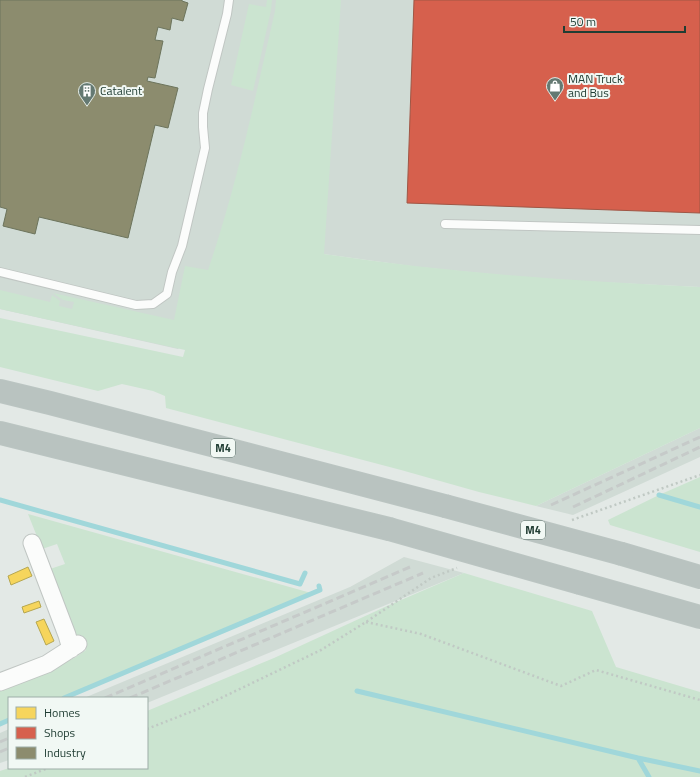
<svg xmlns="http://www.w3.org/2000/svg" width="700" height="777" viewBox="0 0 700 777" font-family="'Titillium Web',sans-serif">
<rect width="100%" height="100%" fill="#e3e9e6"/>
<path fill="#d0dbd5" d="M0 0H700V287L577 281 521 277 418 267 280 248 178 349 0 309Z
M700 428V457L573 515 536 506Z
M404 557 464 573 147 703V698H84L350 587Z
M9 729V760L0 763V733Z"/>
<path fill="#cbe4d0" d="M267 0H272L271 10 253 91 231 85 249 4 266 7Z
M276 0H341L324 254C449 273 574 281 700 287V428L536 506 479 492 401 470 166 408 165 396 153 391 122 384 98 391 0 367V318L183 357 185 350 0 309V290L50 302 52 295 60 301 59 306 72 309 74 302 63 300 53 293 174 320 185 266 208 270C237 185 255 98 275 11Z
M700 477V552L610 525 608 520 659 495Z
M28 514 311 593 64 698H9V720L0 724V688L30 680 76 657 86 650 79 636H72L47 570 65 564 57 544 42 549Z
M464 573 592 611 616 667 700 692V777H0V771L9 768H147V711L274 658 387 606Z"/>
<path fill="#f6d55c" stroke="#b6a750" d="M28 567 32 576 11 585 8 576Z
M39 601 41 607 24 613 22 607Z
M44 619 54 641 46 645 36 622Z"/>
<path fill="#d6604d" stroke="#9f5645" d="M414 0H700V213L407 203Z"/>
<path fill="#8c8c6e" stroke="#6c745c" d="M0 0H182V1L188 3 183 21 172 18 170 30 158 27 155 40 163 41 155 78 148 77 147 81 178 88 168 128 155 125 128 238 39 217 35 234 3 226 7 209 0 207Z"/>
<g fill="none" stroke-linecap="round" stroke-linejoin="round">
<path stroke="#a0d7da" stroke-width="5" d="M659 495 700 507
M0 500 300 584 305 573
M357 691 638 758 700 771
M64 698 320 590 319 586
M0 724 9 720
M638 758 649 777"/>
<g stroke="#c0c6c3" stroke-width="10">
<path id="service" d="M445 224 700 230
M0 272 136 305 153 304 167 294 172 272 182 246 205 148 203 127V113L208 89 227 14 229 0"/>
</g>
<g stroke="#c0c6c3" stroke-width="19">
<path id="minor" d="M32 543 67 635 71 649
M0 682 47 664 78 644"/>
</g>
<g stroke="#bbc5c2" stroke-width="24">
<path id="motorway" d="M0 391 50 403 445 506
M0 433 389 529
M622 554 700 577
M580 583 700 617"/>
</g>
<path stroke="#c0c9c4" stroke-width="2.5" stroke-dasharray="2 3" stroke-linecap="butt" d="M572 520 700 475
M366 622 421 634 561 686 596 670 700 700
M147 729 198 709 321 650 366 622 431 578 457 568
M25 777 48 768"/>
<use href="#service" stroke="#fbfcfb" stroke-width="8"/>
<use href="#minor" stroke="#fbfcfb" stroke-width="17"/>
<use href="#motorway" stroke="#b9c3c0" stroke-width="22"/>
<path stroke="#c6cac9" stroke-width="3" stroke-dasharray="8 4" stroke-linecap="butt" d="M551 505 700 437
M573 507 700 447
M105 698 410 567
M130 698 423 573
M0 742 9 738
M0 752 9 748"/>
<g stroke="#bbc5c2" stroke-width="24" stroke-linecap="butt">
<path id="motorway-bridge" d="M445 506 622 554
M389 529 580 583"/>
</g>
<use href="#motorway-bridge" stroke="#b9c3c0" stroke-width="22"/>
</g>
<defs>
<g id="shop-pin" transform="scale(0.9)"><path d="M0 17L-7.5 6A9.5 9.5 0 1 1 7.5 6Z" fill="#647972" stroke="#f1f8f4"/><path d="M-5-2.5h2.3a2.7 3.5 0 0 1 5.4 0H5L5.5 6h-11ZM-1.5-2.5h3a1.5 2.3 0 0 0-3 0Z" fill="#fff"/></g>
<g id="building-pin" transform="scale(0.9)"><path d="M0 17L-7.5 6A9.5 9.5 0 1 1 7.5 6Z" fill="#647972" stroke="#f1f8f4"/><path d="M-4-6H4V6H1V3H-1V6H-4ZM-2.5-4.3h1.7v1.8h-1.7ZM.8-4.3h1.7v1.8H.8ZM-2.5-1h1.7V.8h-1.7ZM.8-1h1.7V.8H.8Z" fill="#fff"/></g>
</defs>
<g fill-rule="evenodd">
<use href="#shop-pin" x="555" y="86"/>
<use href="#building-pin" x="87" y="91"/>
</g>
<g text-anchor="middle" stroke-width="4" stroke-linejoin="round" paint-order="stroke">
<g fill="#f1f8f4" stroke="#5f756d" stroke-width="1">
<rect x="211" y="439" width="24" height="18" rx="3"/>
<rect x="521" y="521" width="24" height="18" rx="3"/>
</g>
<g font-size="11" font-weight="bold" fill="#203d33">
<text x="223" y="452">M4</text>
<text x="533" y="534">M4</text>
</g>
<g font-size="12" fill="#203d33" stroke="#f1f8f4" text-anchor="start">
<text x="568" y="83">MAN Truck<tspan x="568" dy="14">and Bus</tspan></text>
<text x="100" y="95">Catalent</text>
</g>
</g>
<rect x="8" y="697" width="140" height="72" fill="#f1f8f4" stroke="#9dada7"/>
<rect x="16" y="707" width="20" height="12" fill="#f6d55c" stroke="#9dada7"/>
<text x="44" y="717" font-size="12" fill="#203d33">Homes</text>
<rect x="16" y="727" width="20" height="12" fill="#d6604d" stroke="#9dada7"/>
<text x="44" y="737" font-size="12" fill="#203d33">Shops</text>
<rect x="16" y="747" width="20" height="12" fill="#8c8c6e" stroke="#9dada7"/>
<text x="44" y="757" font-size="12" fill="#203d33">Industry</text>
<path d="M564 26v6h121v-6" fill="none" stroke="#203d33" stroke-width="2"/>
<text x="570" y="26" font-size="12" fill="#203d33" stroke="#f1f8f4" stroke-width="3" paint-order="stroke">50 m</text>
</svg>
